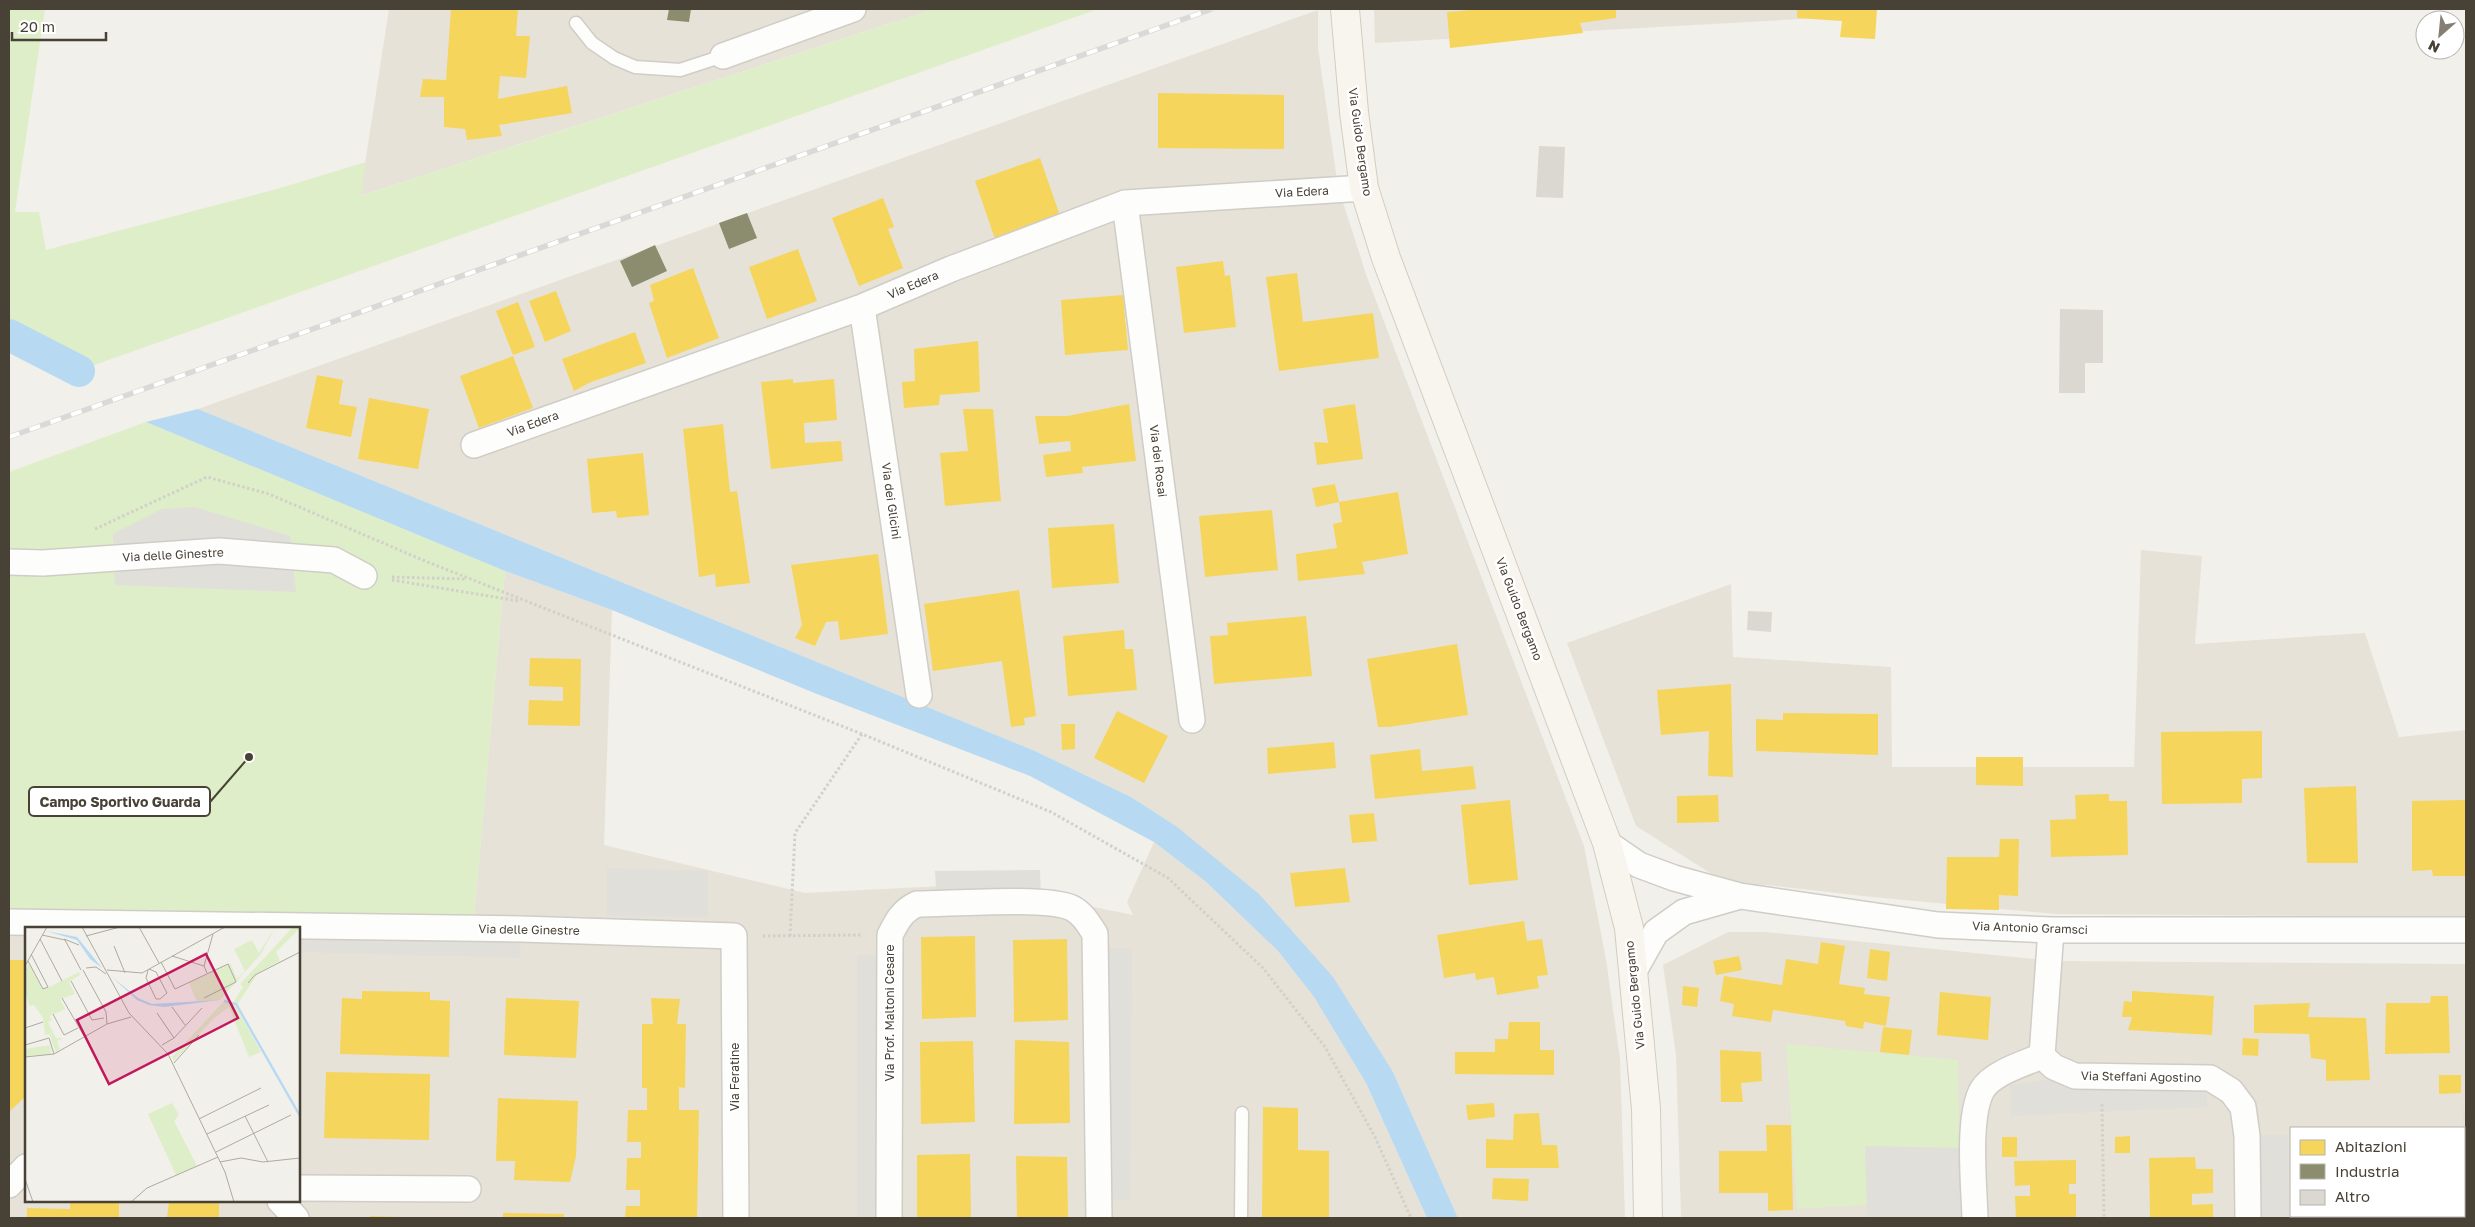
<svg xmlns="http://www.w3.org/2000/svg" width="2475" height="1227" viewBox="0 0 2475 1227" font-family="'Golos Text',sans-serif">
<rect width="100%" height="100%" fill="#f2f0ea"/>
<path fill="#e6e2d7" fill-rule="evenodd" d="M389 9H934L360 196Z
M1374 9H1873V15L1375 43Z
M1318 10V48L1338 187 1367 277 1584 846 1606 959 1620 1059 1625 1218H1458L1393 1072 1176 826 1131 797 1035 751 198 409Z
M2141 550 2202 556 2195 644 2365 633 2399 737 2466 730V917L2056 914 1872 897 1767 885H1729L1636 826 1567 643 1731 584 1733 657 1891 667 1892 767H2134Z
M505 571 612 610 604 845 805 893 980 884 1133 915 1127 902 1154 842 1205 881 1278 951 1314 997 1366 1083 1427 1218H9V917H474ZM26 928H299V1201H26Z
M1728 932H1765L2054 961 2466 964V1218H1681L1676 1055 1663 965ZM2291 1128H2464V1216H2291Z"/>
<path fill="#deeec8" d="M9 9H45L15 212H39L46 250 277 189 366 162 361 196 934 9H1098L86 368 9 325Z
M146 422 505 571 474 917H9V472Z
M1786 1044 1958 1060 1959 1148 1866 1146 1867 1205 1797 1209Z"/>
<path fill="#e1dfda" d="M195 507 290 536 296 592 115 585 113 534 162 509Z
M607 868 708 871V917L607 916Z
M1040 870 1041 902 937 904 935 871Z
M299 928 521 929 520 958 299 952Z
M1095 947 1132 949 1130 1200H1099Z
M857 955 890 956 889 1218H857Z
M2075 1076 2205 1077 2207 1107 2011 1116 2010 1085Z
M2463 1108H2466V1218H2461V1216H2464Z
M2288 1134 2289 1218H2248L2247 1136Z
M1865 1146 1959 1148 1961 1218H1867Z"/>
<path fill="#b7daf2" d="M198 409 1035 751 1131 797 1176 826 1259 894 1333 977 1393 1072 1458 1218H1427L1366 1083 1314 997 1278 951 1205 881 1154 842 1030 776 817 694 612 610 505 571 146 422Z"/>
<path fill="#f6d55c" d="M451 9H518L516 36H530L526 78 500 76 498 99 567 86 572 113 499 125 502 136 467 140 465 129 444 127V97H420L423 79 446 80Z
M1484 9H1616V18L1580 23 1583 33 1450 48 1447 12Z
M1797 9H1877L1875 39 1840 37 1842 21 1797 18Z
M1158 93 1284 95V149L1158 148Z
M1040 158 1060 216 995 239 975 181Z
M883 198 894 227 888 229 903 268 859 286 832 218Z
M798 249 817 301 767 319 749 267Z
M1223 261 1225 276 1230 275 1236 327 1184 333 1176 267Z
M693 268 719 338 667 358 649 303 654 301 650 285Z
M1297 273 1303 322 1373 313 1379 358 1279 371 1266 277Z
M556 291 571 331 545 342 529 301Z
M1123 295 1128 350 1065 355 1061 300Z
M518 302 535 347 513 355 496 311Z
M635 332 646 363 591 382 574 391 562 359Z
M978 341 980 392 940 395 939 405 904 408 902 382 915 381 914 349Z
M513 356 533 408 479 428 460 376Z
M317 375 343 380 339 404 357 407 351 437 306 428Z
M793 379V383L834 379 837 420 804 423 805 443 841 441 843 461 771 469 761 382Z
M369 398 429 409 418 469 358 459Z
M1129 404 1136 461 1082 467 1083 473 1046 477 1043 455 1071 451 1070 441 1039 444 1035 416H1067Z
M1355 404 1363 459 1317 465 1314 442 1328 443 1323 409Z
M963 409H993L1001 501 945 506 940 453 968 451Z
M723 424 730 492 737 491 750 583 716 587 715 574 699 577 683 429Z
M643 453 649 515 617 518 616 511 592 513 587 459Z
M1335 484 1339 502 1316 507 1312 488Z
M1398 492 1408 554 1362 562 1365 574 1298 581 1296 554 1337 548 1333 524 1342 522 1339 502Z
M1272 510 1278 570 1205 577 1199 516Z
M1114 524 1119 583 1052 588 1048 528Z
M878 554 888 634 840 640 838 621 826 622 815 646 795 638 802 625 791 565Z
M1019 590 1036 716 1024 718 1025 725 1011 727 1002 661 933 671 924 604Z
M1306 616 1312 676 1214 684 1210 636 1228 635 1227 623Z
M1124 630 1125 649H1133L1137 690 1068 696 1063 636Z
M1457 644 1468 715 1389 727H1378L1367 659Z
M530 658 581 659 580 726 528 725 529 700 563 701V687L529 686Z
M1731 684 1733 777 1708 776 1709 731 1661 735 1657 690Z
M1117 711 1168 736 1144 783 1094 758Z
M1783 713 1878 714V755L1756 751V719L1783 720Z
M1061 724H1075V749L1062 750Z
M2262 731V778L2242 779V803L2162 804 2161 732Z
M1334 742 1336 768 1268 774 1267 748Z
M1420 749 1422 771 1473 766 1476 789 1375 799 1370 755Z
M1976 757H2023V786L1976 785Z
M2356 786 2358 863H2307L2304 788Z
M2109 794V801H2127L2128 855 2051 857 2050 820 2076 819 2075 795Z
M1718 795 1719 822 1677 823V796Z
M1510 800 1518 880 1469 885 1461 805Z
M2466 800V876H2433L2432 870 2412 871V801Z
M1374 813 1377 841 1352 843 1349 815Z
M2000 839H2019L2018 896 1999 895V910L1946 909 1947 857H1999Z
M1345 868 1350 902 1295 907 1290 873Z
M1524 921 1527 941 1542 939 1548 975 1537 976 1539 988 1497 995 1494 977 1476 980 1475 973 1444 978 1437 935Z
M975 936 976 1017 922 1019 921 937Z
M1067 939 1068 1020 1014 1022 1013 940Z
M1821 942 1845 946 1839 984 1865 988 1864 994 1890 997 1886 1026 1864 1022 1863 1029 1846 1026 1845 1021 1773 1010 1771 1022 1732 1016 1734 1004 1720 1001 1724 976 1782 985 1786 959 1818 964Z
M1870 949 1890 952 1887 981 1867 978Z
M1739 956 1742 970 1716 975 1713 961Z
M9 960H26V1096L10 1111Z
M1683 986 1699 988 1697 1007 1682 1005Z
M362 991 430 992V1000L450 1001 449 1057 340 1054 342 998 362 999Z
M2132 991 2214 996 2212 1035 2128 1030 2132 1017H2122L2124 1001 2132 1002Z
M1940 992 1991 997 1988 1040 1937 1035Z
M2431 996H2448L2450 1053 2385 1054 2386 1003H2430Z
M506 998 579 1001 576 1058 504 1055Z
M651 998 680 999 677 1024H686L685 1088 679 1087V1110H699L697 1218H625L626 1206H640V1190H626L627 1158H641V1142H627L628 1110H647V1088H642V1024H653Z
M2310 1003 2308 1017 2366 1018 2370 1080 2326 1081V1060L2311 1058 2309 1034 2254 1033V1005Z
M1509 1022H1540V1050H1554V1075L1455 1074V1052H1495V1039H1508Z
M1883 1027 1912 1030 1909 1055 1880 1052Z
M2243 1038 2259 1039 2258 1056 2242 1055Z
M1015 1040 1069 1042 1070 1123 1014 1124Z
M973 1041 975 1122 921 1124 920 1042Z
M1720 1050 1761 1052 1762 1081 1741 1083 1743 1102H1721Z
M326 1072 430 1074 429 1140 324 1138Z
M2439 1075H2461V1093L2439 1094Z
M498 1098 578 1101 576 1156 570 1182 514 1180 515 1161H496Z
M1494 1103 1495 1117 1468 1120 1466 1105Z
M1263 1107 1298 1108V1150L1329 1151V1218H1262Z
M1539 1113 1542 1145H1557L1559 1168H1486V1139L1513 1140 1514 1114Z
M1766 1125H1791L1793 1210 1768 1211V1193H1719V1151H1767Z
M2130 1136V1153H2115V1137Z
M2002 1137H2017V1157H2002Z
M970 1154 971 1218H917V1155Z
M1016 1156 1067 1157 1068 1218H1017Z
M2195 1157 2196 1169H2213V1193L2192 1194V1205L2213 1204V1218H2150L2149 1158Z
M2076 1160V1184H2069V1194H2076V1218H2016L2015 1196H2030V1185L2015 1186 2014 1161Z
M1493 1178 1529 1179 1528 1201 1492 1199Z
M70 1201 119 1202V1218H27V1208L70 1209Z
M169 1201H219V1218H167Z
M503 1213 564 1214V1218H503Z
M370 1216 402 1217V1218H370Z
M2324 1216H2420V1218H2324Z"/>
<path fill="#8c8c6e" d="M669 9H691L689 22 667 20Z
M747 213 757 238 729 249 719 223Z
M655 245 667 271 632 287 620 261Z"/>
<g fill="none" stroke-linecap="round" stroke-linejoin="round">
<path stroke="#b7daf2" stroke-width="32" d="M9 335 79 371"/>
</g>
<path fill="#dbd8d2" d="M1539 146 1565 147 1563 198 1536 197Z
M2060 309 2103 310V363H2085V393H2059Z
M1748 611 1772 612 1771 632 1747 630Z"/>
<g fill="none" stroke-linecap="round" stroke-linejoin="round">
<g stroke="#d0cdc7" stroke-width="15">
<path id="service" d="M576 23 592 43 614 58 635 67 680 70 723 56
M1241 1218 1242 1113"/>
</g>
<g stroke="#d0cdc7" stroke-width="28">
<path id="minor" d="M723 56 853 9
M1125 203 1192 720
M862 307 919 695
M474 445 862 307 951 269 1125 203 1364 188
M9 562 43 563 219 551 334 560 364 576
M1607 843 1639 865 1674 878 1740 896 1938 925 2051 930H2466
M9 922 521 929 734 936 736 1218
M1633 973 1656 932 1684 912 1740 896
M2042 1056 2054 1067 2075 1076 2210 1078 2231 1091 2243 1107 2247 1136 2248 1218
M2042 1056 2051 930
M9 1185 26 1167
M299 1188 468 1189
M280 1201 296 1218
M889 1218 890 935C897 921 902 911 917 904 949 904 1047 896 1072 908 1083 914 1088 923 1095 934L1099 1218
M1975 1218C1974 1185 1967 1118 1982 1090 1992 1073 2025 1063 2042 1056"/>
</g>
<g stroke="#d2cdc0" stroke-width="30">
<path id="secondary" d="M1345 9 1354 112 1364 188 1386 258 1607 843 1629 928 1646 1109 1648 1218"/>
</g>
<path stroke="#d2d0ca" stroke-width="3" stroke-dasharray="2.5 2.5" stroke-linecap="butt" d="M95 529 207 477 269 494 425 561 862 734 1051 812 1168 878 1263 968 1325 1047 1375 1137 1411 1218
M392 577 466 579
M392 580 519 601
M763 936 862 935
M790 936 795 833 862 734
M2102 1104 2104 1218"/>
<use href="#service" stroke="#fdfdfc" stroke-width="12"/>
<use href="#minor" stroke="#fdfdfc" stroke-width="25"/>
<use href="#secondary" stroke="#f7f5ee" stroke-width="28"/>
<g stroke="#d9d9d8" stroke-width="5.5">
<path id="rail" d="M9 437 1212 9"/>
</g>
<use href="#rail" stroke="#fff" stroke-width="4" stroke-dasharray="11" stroke-linecap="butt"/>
</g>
<g text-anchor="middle" stroke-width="5" stroke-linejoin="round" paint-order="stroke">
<g font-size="12" fill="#484135" stroke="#fff">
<text transform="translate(1360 142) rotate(82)" y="4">Via Guido Bergamo</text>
<text transform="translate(1302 192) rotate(-3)" y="4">Via Edera</text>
<text transform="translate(913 285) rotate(-23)" y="4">Via Edera</text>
<text transform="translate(533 424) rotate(-20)" y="4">Via Edera</text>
<text transform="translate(1158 461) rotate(83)" y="4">Via dei Rosai</text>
<text transform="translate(891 501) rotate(82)" y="4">Via dei Glicini</text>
<text transform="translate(173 555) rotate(-3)" y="4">Via delle Ginestre</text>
<text transform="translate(1519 609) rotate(69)" y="4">Via Guido Bergamo</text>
<text transform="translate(2030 928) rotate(2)" y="4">Via Antonio Gramsci</text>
<text transform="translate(529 930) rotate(1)" y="4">Via delle Ginestre</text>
<text transform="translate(1635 995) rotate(-96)" y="4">Via Guido Bergamo</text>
<text transform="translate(890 1013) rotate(-90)" y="4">Via Prof. Maltoni Cesare</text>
<text transform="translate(735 1077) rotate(-90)" y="4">Via Feratine</text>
<text transform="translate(2141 1077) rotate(1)" y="4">Via Steffani Agostino</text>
</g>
</g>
<g transform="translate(25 927)">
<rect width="275" height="275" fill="#f2f0ea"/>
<path d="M250 0 236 27 195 73 172 75 164 56 205 36 212 52 220 44 204 12 209 22 227 13 234 26ZM268 0 275 1 251 25 255 34 233 46 212 78 209 74 218 60 215 57ZM4 37 18 63 54 45 55 48 44 55 50 67 35 72 40 82 25 89 27 93 23 95 31 111H39L32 114 35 122 31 125 24 107 20 108 18 91 9 78 4 79 0 64V42ZM199 74 209 77 236 125 224 130 204 80 189 91 149 134 147 130ZM25 118 26 127 0 129V122ZM147 176 154 188 149 194 172 239 151 248 123 187Z" fill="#deeec8"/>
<path d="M21 4 52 10 77 41 65 32 52 13ZM86 49 113 71 127 77 195 73 139 80 124 78 112 73Z" fill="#b7daf2"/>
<path fill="none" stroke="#b7daf2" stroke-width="2.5" d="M199 74 211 77 275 189"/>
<path fill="none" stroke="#aeaaa2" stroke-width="1" d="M57 0 104 86 143 127 200 245 209 275M114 0 134 36M17 8 40 13 56 43M61 9 95 0M15 12 37 54M39 12 54 18M89 19 100 46M147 29 179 39M3 34 18 62 23 60 6 27M136 35 150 62 203 37 211 55 179 71M0 39 22 0M61 41 71 40 81 47M58 43 81 85 82 97M82 43 117 46 200 0M123 43 121 51 131 72H135L142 66 131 45 124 42M182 46 179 39 188 7M46 54 67 93 79 91M223 56 230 48 275 25M37 71 59 109M147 80 160 98M132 86 149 111M28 87 39 108 53 101M0 101 18 95M0 118 24 111 29 127M137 118 149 111 177 81M0 130 29 127 82 97 106 90M149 136 174 108M220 189 243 235M174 192 236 161M182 207 244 178M191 225 266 188M195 235 216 231 238 235 275 231M0 252 8 275M106 275 122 261 193 230"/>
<path fill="#c2185b" fill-opacity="0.15" stroke="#c2185b" stroke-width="2.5" d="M181 27 213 91 84 157 52 93Z"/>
<rect width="275" height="275" fill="none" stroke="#484135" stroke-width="2.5"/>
</g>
<path fill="none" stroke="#484135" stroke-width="2" d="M249 757L210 802"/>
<circle fill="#484135" stroke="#fff" stroke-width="2" cx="249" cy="757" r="5"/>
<rect fill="#fff" stroke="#484135" stroke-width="2" x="29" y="787" width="181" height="29" rx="5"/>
<g font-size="14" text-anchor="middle" font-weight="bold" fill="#484135">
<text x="120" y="807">Campo Sportivo Guarda</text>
</g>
<rect width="2475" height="1227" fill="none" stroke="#484135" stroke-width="20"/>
<rect x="2290" y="1127" width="175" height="90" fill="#ffffff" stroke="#b6b3ae"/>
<rect x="2300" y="1140" width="25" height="15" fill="#f6d55c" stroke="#b6b3ae"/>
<text x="2335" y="1152" font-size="15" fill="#484135">Abitazioni</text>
<rect x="2300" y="1164" width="25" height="15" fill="#8c8c6e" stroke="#b6b3ae"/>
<text x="2335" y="1177" font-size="15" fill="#484135">Industria</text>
<rect x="2300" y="1190" width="25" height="15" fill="#dbd8d2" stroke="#b6b3ae"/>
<text x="2335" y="1202" font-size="15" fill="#484135">Altro</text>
<g transform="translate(2440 35) rotate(207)"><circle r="24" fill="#ffffff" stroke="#b6b3ae"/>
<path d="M0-4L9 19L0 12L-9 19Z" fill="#847e74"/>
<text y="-8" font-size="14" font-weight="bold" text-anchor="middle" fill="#484135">N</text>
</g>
<path d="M12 32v8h94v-8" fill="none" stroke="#484135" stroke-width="2.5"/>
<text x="20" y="32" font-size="15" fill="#484135" stroke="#ffffff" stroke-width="4" paint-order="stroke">20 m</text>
</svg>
